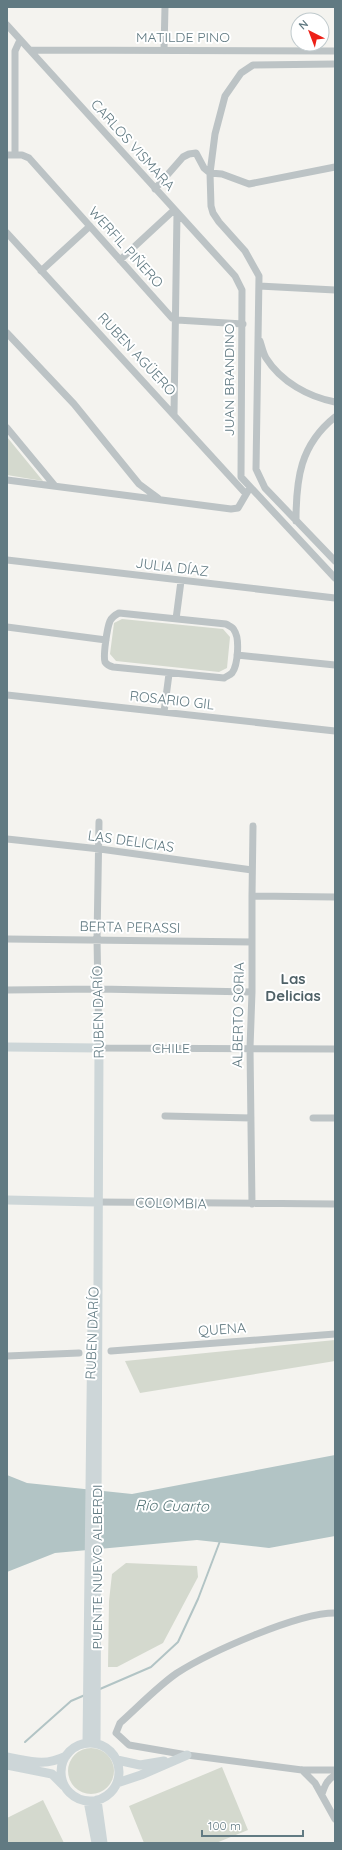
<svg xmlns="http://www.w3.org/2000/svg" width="342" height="1850" viewBox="0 0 342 1850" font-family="Quicksand,sans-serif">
<rect width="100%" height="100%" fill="#f4f3ef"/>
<path fill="#d4d9ce" d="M7 437 43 481 7 475Z
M122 619 223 629 230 637 227 668 219 672 116 661 110 654 114 623Z
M335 1340V1361L140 1393 125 1361Z
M126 1563 197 1566 198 1577 163 1643 117 1667H108L109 1601 112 1574Z
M68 1771a23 23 0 1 1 46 0a23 23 0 1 1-46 0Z
M222 1767 248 1830 216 1843H144L129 1806Z
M43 1800 64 1843H7V1818Z"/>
<path fill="#b2c4c5" d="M335 1455V1536L269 1548 197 1540 55 1553 7 1572V1475L27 1483 132 1494Z"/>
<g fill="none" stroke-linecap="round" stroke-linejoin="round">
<path stroke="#b2c4c5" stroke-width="2" d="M100 1689 151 1667 178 1642 198 1599 220 1541
M25 1742 71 1701 85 1695"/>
<path stroke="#bcc3c5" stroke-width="7" d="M7 25 235 276 242 290 241 477 335 578
M30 50 335 51
M164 50 165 7
M335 64 253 65 241 73 225 96 215 134 210 173 211 206 213 213 219 222 245 251 259 276 256 469 265 488 335 561
M7 155H22L29 158 172 318 177 320 243 324
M15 155V51L20 40
M155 189 183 157 189 154 196 153 204 168 210 173 222 174 249 184 335 167
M7 233 246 494
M120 260 174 210
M41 271 90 226
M259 286 335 290
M7 333 74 404 139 484 158 498
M260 341C262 347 263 353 266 358 281 382 309 397 335 402
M174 414 177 213
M7 428 55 486
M7 480 231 509 238 508 248 491
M296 521C296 479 300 445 335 417
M7 560 335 598
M119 613 226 624C229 626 233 627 234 630 240 638 238 665 232 673 230 675 227 676 224 678L113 667C109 666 107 665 105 662 103 656 107 628 110 621 112 617 115 615 119 613Z
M176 619 181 581
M7 627 106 640
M237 655 335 665
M7 695 335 731
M164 712 169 674
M99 822 97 939 99 1048 335 1049
M7 839 100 849 252 870
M252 896 335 897
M7 939 252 942
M7 990 98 989 252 992
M165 1116 251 1118
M313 1118H335
M97 1202 335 1204
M252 1204 250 1048 252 992V896L253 826
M111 1351 335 1334
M7 1356 79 1353
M335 1613C297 1613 210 1652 177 1673 158 1686 137 1708 120 1723L116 1733 129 1745 187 1755 302 1770H335
M302 1770 315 1783 335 1819
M322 1794C325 1785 327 1780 335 1775"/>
<path stroke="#cdd6d8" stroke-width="9" d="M7 1047 99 1048 96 1743
M7 1200 97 1202
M87 1743 92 1319
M61 1772a29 29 0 1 1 58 0a29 29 0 1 1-58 0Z
M7 1757C30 1761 44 1767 66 1756
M117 1760 140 1765 164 1761
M7 1765 52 1774 64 1786
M117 1783 141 1775 187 1755
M97 1800 103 1843
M88 1801 96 1843"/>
</g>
<g text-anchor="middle" stroke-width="4" stroke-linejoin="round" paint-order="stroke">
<g font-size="14" fill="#617a82" stroke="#fff">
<text x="183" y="42">MATILDE PINO</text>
<text transform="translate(133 145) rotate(48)" y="5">CARLOS VISMARA</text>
<text transform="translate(126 247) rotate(48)" y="5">WERFIL PIÑERO</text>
<text transform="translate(137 354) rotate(47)" y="5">RUBEN AGÜERO</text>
<text transform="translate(229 380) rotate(-90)" y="5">JUAN BRANDINO</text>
<text transform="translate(172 567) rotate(7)" y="5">JULIA DÍAZ</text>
<text transform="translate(172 700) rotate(6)" y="5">ROSARIO GIL</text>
<text transform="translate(131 841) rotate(8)" y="5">LAS DELICIAS</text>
<text transform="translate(130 927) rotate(1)" y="5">BERTA PERASSI</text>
<text transform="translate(98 1012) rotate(-91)" y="5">RUBEN DARÍO</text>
<text transform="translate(238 1015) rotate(-89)" y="5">ALBERTO SORIA</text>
<text x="171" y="1053">CHILE</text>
<text transform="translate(171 1203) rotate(1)" y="5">COLOMBIA</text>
<text transform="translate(222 1329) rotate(-4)" y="5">QUENA</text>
<text transform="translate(92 1333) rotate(-88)" y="5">RUBEN DARÍO</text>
<text transform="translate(97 1567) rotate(-90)" y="5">PUENTE NUEVO ALBERDI</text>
</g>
<g font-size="15" font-weight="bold" fill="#4f6167" stroke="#fff">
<text x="293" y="984">Las<tspan x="293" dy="17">Delicias</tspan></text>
</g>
<g font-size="15" font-style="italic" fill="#587779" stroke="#fff">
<text transform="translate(172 1506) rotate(1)" y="5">Río Cuarto</text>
</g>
</g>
<rect width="342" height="1850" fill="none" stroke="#617a82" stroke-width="16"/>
<g transform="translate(310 32) rotate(318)"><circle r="19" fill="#ffffff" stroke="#c0cacd"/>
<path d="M0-3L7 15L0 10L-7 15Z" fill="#ed2017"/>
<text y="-6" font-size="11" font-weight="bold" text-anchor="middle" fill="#617a82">N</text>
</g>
<path d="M202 1830v6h101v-6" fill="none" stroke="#617a82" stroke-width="2"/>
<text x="208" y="1830" font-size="12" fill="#617a82" stroke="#ffffff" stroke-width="3" paint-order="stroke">100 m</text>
</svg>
